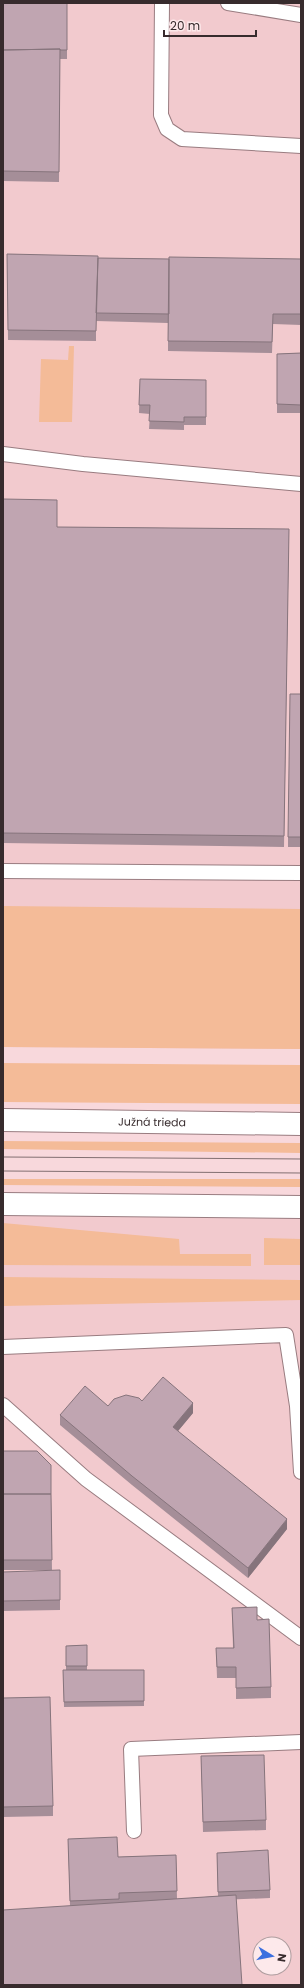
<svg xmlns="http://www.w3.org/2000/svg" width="304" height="1988" viewBox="0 0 304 1988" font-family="Poppins,sans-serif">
<rect width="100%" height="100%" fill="#f8d8dc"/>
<path fill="#f2cace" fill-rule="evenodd" d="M3 3H301V1049L3 1047Z
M3 1208 301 1209V1985H3ZM260 1944H284V1968H260Z"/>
<path fill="#f4bb98" d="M69 346H74L72 422H39L41 359 68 360Z
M3 906 301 909V1049L3 1047Z
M3 1063 301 1065V1104L3 1102Z
M3 1141 301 1143V1153L3 1149Z
M3 1179H301V1187L3 1185Z
M3 1223 179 1239 180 1254H251V1266L3 1265Z
M264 1238 301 1239V1265H264Z
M3 1277 301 1280V1300L3 1306Z"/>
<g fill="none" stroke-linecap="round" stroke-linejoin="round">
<g stroke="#997c80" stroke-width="16">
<path id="service" d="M162 3 161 115 167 129 182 139 301 146
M228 3 301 15
M3 454 83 464 301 484
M3 871 301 873
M3 1347 286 1335 297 1406 301 1472
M3 1405 86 1479 301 1638
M134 1831 131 1749 301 1742"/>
</g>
<g stroke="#997c80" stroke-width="24">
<g id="tertiary">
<path id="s1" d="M3 1120 301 1124"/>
<path d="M3 1204 301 1207"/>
</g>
</g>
<use href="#service" stroke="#fff" stroke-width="14"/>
<use href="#tertiary" stroke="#fff" stroke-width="22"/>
<path stroke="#826f71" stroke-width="1" d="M3 1157 301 1159
M3 1171 301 1173"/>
</g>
<path fill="#a58e98" d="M3 3H67V59H60L59 182 3 181Z
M7 254 98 258 169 259H301V325L273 324 272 353 168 351V323L96 321V341L8 340Z
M301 353V413H277V354Z
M140 379 206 380V425H184V430L149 429 150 414 139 413Z
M3 499 57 527 289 529 284 847 3 843Z
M301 694V847H288V837Z
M142 1401 193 1413 178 1431 287 1529 248 1578 132 1485 60 1425V1415L108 1406Z
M3 1451 51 1497 52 1570H3Z
M3 1572 60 1600V1610L3 1611Z
M232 1608 257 1620 271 1687V1698L236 1699V1678H217L216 1648H233Z
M87 1645V1670H144V1706L64 1707 63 1670H66V1646Z
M3 1698 53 1806V1816L3 1817Z
M201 1756 266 1820V1830L203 1832Z
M68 1839 118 1857 176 1855 177 1899 218 1896 217 1853 270 1890V1898L70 1906Z"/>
<path fill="#86747c" d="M193 1403V1413L173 1437V1427Z
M287 1519V1529L248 1578V1568Z"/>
<path fill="#c0a5b1" stroke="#86747c" d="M3 3H67V50H60V49L3 50Z
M60 49 59 172 3 171V50Z
M7 254 98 256 96 331 8 330Z
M169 257 301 259V314H273L272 342 168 341Z
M98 258 169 259V314L96 313Z
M301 353V405L277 404V354Z
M140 379 206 380V417H184V422L149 421 150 405H139Z
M3 499 57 500V527L289 529 284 836 3 833Z
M290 694H301V837H288Z
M163 1377 193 1403 173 1427 287 1519 248 1568 132 1476 60 1415 85 1386 108 1406 114 1399 126 1395 139 1398 142 1401Z
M3 1451H37L51 1465V1494H3Z
M3 1494H51L52 1560H3Z
M60 1570V1600L3 1601V1572Z
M257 1607V1620L269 1619 271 1687 236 1688V1667H217L216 1648H234L232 1608Z
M87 1645V1666H66V1646Z
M63 1670H144V1701L64 1702Z
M50 1697 53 1806 3 1807V1698Z
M264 1755 266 1820 203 1822 201 1756Z
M117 1837 118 1857 176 1855 177 1891 119 1893V1899L70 1901 68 1839Z
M268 1850 270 1890 218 1892 217 1853Z
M236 1895 242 1985H3V1910Z"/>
<g text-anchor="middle" stroke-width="3" stroke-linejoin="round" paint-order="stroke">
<g font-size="11" fill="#372b2d" stroke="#fde9eb">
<text dy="4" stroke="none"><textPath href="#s1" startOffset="149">Južná trieda</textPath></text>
</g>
</g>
<rect width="304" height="1988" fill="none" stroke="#372b2d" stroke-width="8"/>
<g transform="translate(272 1956) rotate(100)"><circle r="19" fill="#fde9eb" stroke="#ae9d9f"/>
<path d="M0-3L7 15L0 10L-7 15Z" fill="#3b6fdf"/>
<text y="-6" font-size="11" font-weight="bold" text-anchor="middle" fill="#372b2d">N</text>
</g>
<path d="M164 30v6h92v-6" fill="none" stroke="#372b2d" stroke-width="2"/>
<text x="170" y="30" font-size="12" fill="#372b2d" stroke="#fde9eb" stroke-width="3" paint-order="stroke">20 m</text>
</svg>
